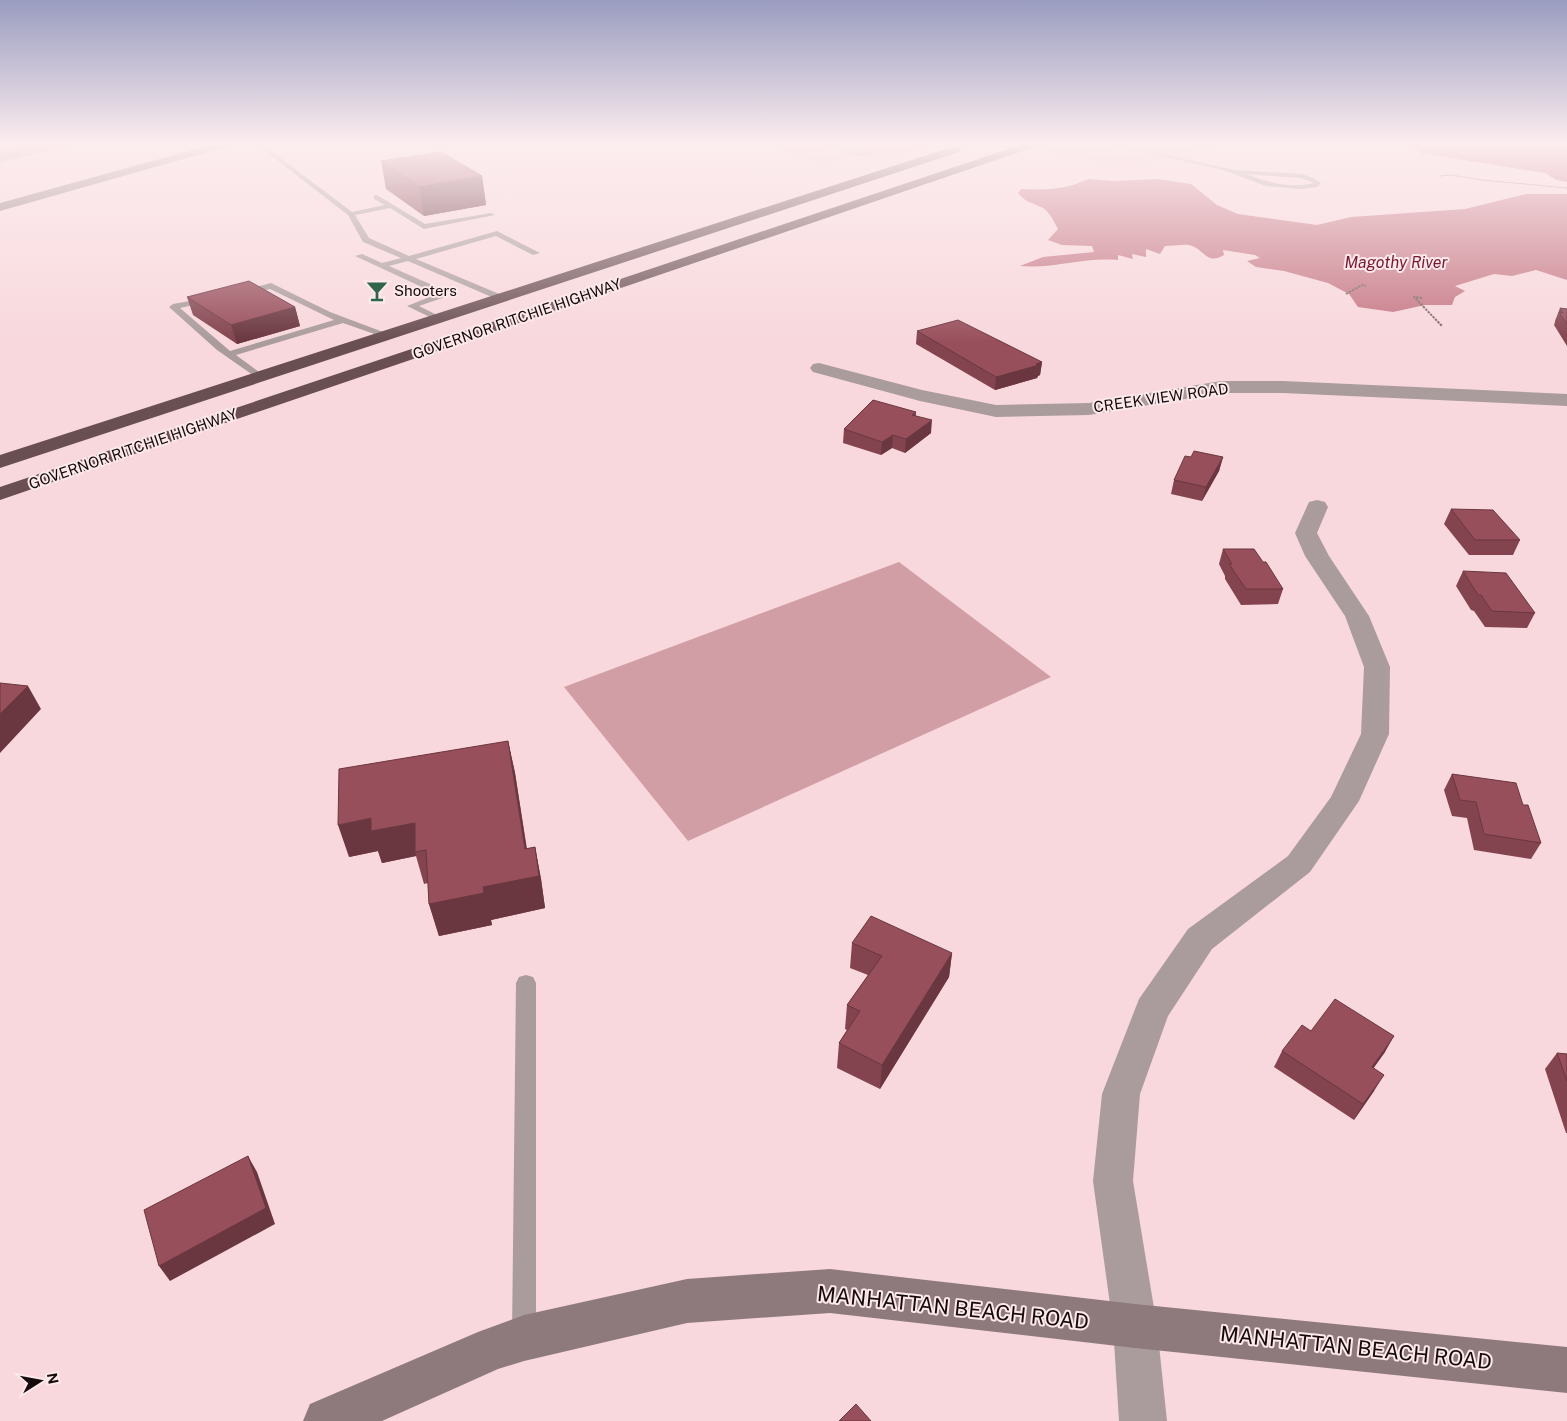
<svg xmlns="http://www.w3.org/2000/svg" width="1567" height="1421" viewBox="0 0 1567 1421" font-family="'Public Sans',sans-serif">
<rect width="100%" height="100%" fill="#f8d8dc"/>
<path fill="#f2cacf" d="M780 144H942L883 160 856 156 822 165 789 154 775 145Z
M1062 144H1222L1124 169 1057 154 1044 149Z"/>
<path fill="#d29ea5" d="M27 144H70L0 163V151Z
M899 562 1051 677 688 841 564 687Z"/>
<path fill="#c57784" d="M1412 144H1567V182L1556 180 1545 173 1420 153Z
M1088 179 1113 181 1157 179 1191 184 1217 205 1238 214 1317 225 1351 217 1465 209 1526 194H1567V280L1536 270 1512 276 1494 274 1455 286 1465 291 1455 297 1452 305H1425L1393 312 1358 307 1349 294 1328 283 1284 271 1256 267 1247 261 1260 258 1255 255 1223 250 1224 255C1206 266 1204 248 1189 245 1182 244 1172 246 1165 246L1160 254 1146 249V257L1132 254 1133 259 1118 255V260C1083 257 1054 269 1020 266L1043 257 1094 252 1092 246 1062 245 1048 240 1058 229C1054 222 1049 210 1041 207 1029 201 1028 204 1018 193L1021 189C1045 190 1066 190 1088 179Z"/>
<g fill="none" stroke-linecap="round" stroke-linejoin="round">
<path stroke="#7b686a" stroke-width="1" stroke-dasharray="2 1" stroke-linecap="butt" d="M0 158 50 144
M1440 176 1451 175 1482 180 1567 188"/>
<path stroke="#7b686a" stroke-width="2" stroke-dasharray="2.5 1" stroke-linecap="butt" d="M1346 294 1362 285 1366 286
M1422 298 1414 297 1442 326"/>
<path fill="#aa9c9d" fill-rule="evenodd" d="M256 144H262L352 212 385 205 374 199V195H377L425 224 491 213 495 215 424 229 390 208 355 215 369 238 409 256 497 231 540 253 533 255 496 236 416 259 504 296V300L501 301 408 261 389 266 448 292V296L419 306 443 318 439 321 436 320 407 306 437 294 355 256 362 254 382 263 401 258 363 242 348 215Z
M819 144H828L875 154 861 156Z
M1108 144H1118L1235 170 1302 174 1313 178 1321 183 1317 187 1301 189 1266 186 1223 170ZM1246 174 1301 178 1314 183C1291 189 1266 182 1246 174Z
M271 283 330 312 391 335 386 338 383 337 343 323 236 355 263 375 265 377 260 380 217 350 169 307 173 304 212 297V301L180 308 230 351 334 320 270 289 241 295 237 292Z
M526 975 533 977 536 983V1334L533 1343 524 1346 515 1343 512 1334 516 983 519 977Z"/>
<path fill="#aa9c9d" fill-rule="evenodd" d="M819 363 922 390 996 405 1089 403 1221 381H1283L1567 394V406L1283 393H1221L1089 415 996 417 920 401 813 372 810 368 813 364Z
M1317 500 1325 502 1328 507 1317 533 1329 556 1369 616 1390 667 1389 734 1359 801 1310 872 1212 949 1168 1016 1140 1094 1133 1181 1157 1326 1167 1421H1119L1113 1326 1093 1181 1102 1094 1139 999 1188 929 1288 856 1331 797 1361 734 1364 667 1345 616 1305 556 1295 533 1309 502Z"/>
<path fill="#8e7a7d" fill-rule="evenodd" d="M214 144H231L229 146 0 211V203Z
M830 1269 1135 1304 1567 1347V1393L1135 1348 830 1313 687 1323 524 1361 498 1369 382 1421H303L310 1404 478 1332 524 1315 687 1279Z"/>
<path fill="#694e52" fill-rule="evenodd" d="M1023 144H1039L1037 146 0 500V487Z
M955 146 959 148 961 150 959 152 0 468V455Z"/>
</g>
<path fill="#83444f" d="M381 161 482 176 486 205 424 216 386 189Z
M187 297 295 307 300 326 237 344 193 315Z
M1560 308 1567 309V346L1554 325 1555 322V321Z
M917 331 1042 362 1040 375 1038 376 1037 378 995 390 916 344Z
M916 412V416L931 433 905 453 892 448 881 455 843 443 844 429Z
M1191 457H1223L1219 471 1202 501 1171 494 1174 480Z
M1451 509 1520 540 1513 555H1469L1444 524Z
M1223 549 1263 562 1283 589 1278 604 1241 605 1225 579V576L1219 564Z
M1463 571 1535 613 1527 628 1485 627 1474 611 1471 610 1456 586Z
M508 741 515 773 527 849 535 847 541 879 545 908 491 920 492 925 439 936 429 904 428 883 424 884 416 856 382 863 378 851 349 857Z
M1452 774 1523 805 1541 843 1531 859 1474 850 1467 818 1452 816 1444 790Z
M852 943 952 953 949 977 880 1089 837 1068 839 1043 847 1030 845 1029 847 1005 868 975 850 968Z
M1311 1031 1385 1052 1373 1068 1374 1091 1354 1120 1274 1067 1282 1051Z
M1557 1053 1567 1054V1133H1566L1545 1069Z"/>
<path fill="#6a3740" d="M482 176 486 205 424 216 419 187Z
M295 307 300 326 237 344 231 325Z
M1042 362 1040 375 1038 376 1037 378 995 390 996 377Z
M932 420 931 433 905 453 906 439Z
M893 435 892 448 881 455 882 442Z
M1223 457 1219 471 1202 501 1206 487Z
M28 686 41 709 0 753V714Z
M508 741 515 773 531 878 535 847 541 879 545 908 491 920 492 925 439 936 429 904 483 887Z
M371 818 415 823V852L416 856 382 863 378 851 349 857 338 825Z
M952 953 949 977 880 1089 882 1065Z
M1394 1036 1385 1052 1363 1083 1372 1067Z
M1384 1075 1374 1091 1354 1120 1363 1104Z
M248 1156 257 1172 275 1224 170 1281 159 1266Z"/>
<path fill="#984f5c" stroke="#6a3740" d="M441 152 482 176 419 187 381 161Z
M249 281 295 307 231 325 187 297Z
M1560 308 1567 309V324L1559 312 1563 313Z
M958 320 1042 362 1036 364 1039 365 996 377 917 331Z
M873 400 916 412 912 415 932 420 906 439 893 435 882 442 844 429Z
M1194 451 1223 457 1206 487 1174 480 1185 456 1191 457Z
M1451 509 1493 510 1520 540H1475Z
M1223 549H1254L1263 562H1266L1283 589H1246L1229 564H1232Z
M1463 571 1506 573 1535 613 1492 611 1481 595H1478Z
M0 683 28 686 0 714Z
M508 741 525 849 535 847 539 876 483 887 484 893 429 904 426 850 415 852V823L371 831V818L338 825 339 769Z
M1452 774 1516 783 1523 805H1528L1541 843 1484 834 1476 802 1460 800Z
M871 916 952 953 882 1065 839 1043 860 1011 847 1005 882 956 852 943Z
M1335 999 1394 1036 1372 1067 1384 1075 1363 1104 1282 1051 1302 1025 1311 1031Z
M1557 1053 1567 1054V1081Z
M248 1156 266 1208 159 1266 144 1210Z
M856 1404 871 1421H839Z"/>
<linearGradient id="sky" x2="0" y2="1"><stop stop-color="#9a9cc0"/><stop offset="0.42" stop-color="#fcedef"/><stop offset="1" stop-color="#fcedef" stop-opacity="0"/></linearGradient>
<rect width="1567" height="342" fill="url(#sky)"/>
<defs>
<g id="bar-bare" transform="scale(1.725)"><path d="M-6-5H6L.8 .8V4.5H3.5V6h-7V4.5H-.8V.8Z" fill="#31654b" stroke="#fde9eb" stroke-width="2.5" paint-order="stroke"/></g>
</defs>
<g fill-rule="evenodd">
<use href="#bar-bare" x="377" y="291"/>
</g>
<g text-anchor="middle" stroke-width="4" stroke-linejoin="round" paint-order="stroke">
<g font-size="15" fill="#150b0c" stroke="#fde9eb" text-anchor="start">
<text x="394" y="296">Shooters</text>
</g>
<g font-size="15" fill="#150b0c" stroke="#fde9eb">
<text transform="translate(517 319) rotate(-19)" y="5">GOVERNOR RITCHIE HIGHWAY</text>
<text transform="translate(1161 398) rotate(-8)" y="5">CREEK VIEW ROAD</text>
<text transform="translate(133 449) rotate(-19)" y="5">GOVERNOR RITCHIE HIGHWAY</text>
</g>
<g font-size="16" font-style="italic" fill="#761832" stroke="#fde9eb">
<text x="1396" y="268">Magothy River</text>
</g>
<g font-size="21" fill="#150b0c" stroke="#fde9eb">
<text transform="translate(953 1308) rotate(6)" y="7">MANHATTAN BEACH ROAD</text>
<text transform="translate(1356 1348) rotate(6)" y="7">MANHATTAN BEACH ROAD</text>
</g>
</g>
<g transform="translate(40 1381) rotate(79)" stroke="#fde9eb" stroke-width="4" paint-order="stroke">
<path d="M0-4L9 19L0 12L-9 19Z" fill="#150b0c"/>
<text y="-8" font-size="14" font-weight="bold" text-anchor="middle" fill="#150b0c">N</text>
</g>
</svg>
